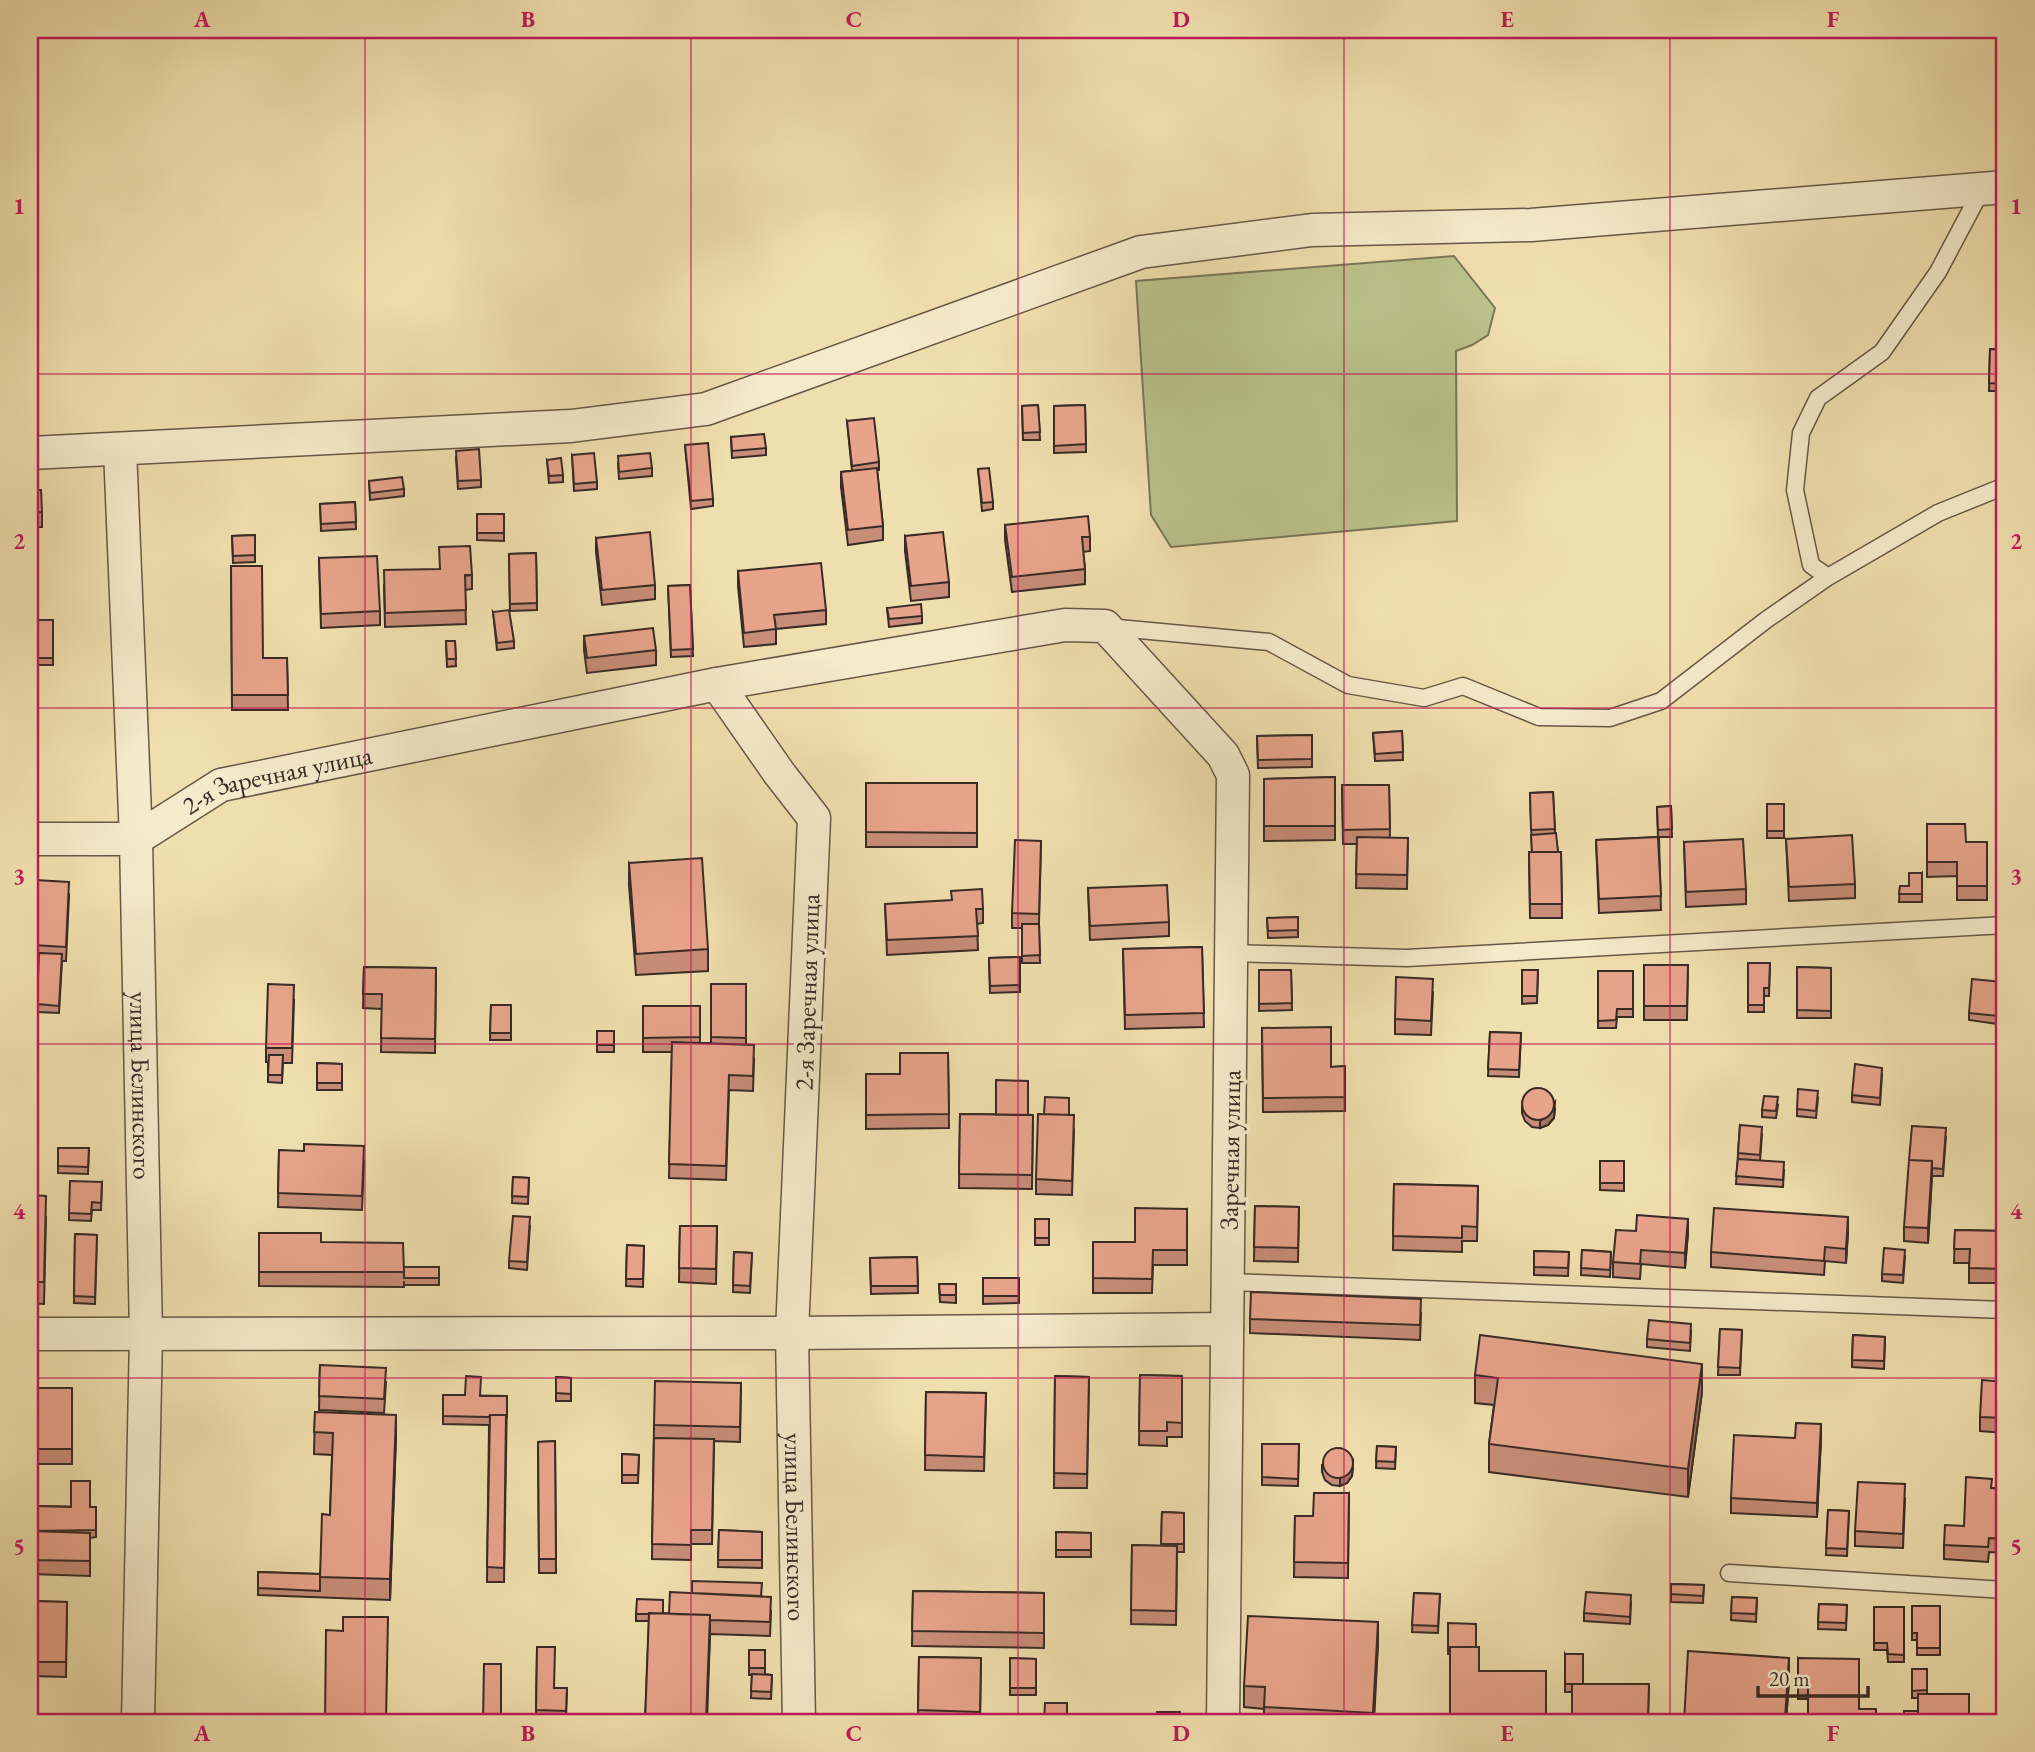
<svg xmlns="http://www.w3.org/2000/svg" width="2035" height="1752" viewBox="0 0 2035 1752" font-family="'EB Garamond',serif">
<rect width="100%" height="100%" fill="#f0dfae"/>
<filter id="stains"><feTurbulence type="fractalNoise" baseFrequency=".00286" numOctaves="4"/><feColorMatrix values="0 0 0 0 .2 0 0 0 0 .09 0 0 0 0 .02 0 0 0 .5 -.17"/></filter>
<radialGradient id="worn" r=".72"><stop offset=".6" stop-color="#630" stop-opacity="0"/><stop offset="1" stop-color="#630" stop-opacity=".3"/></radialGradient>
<path fill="#bac28a" stroke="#797658" stroke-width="2" d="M1454 256 1495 308 1488 335 1472 345 1456 351 1457 521 1171 547 1151 515 1136 281Z"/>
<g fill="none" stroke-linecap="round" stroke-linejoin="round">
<g stroke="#665847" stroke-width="19">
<path id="service" d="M1828 577 1938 513 2005 486
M1107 627 1269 642 1348 685 1424 698 1463 686 1539 717 1610 718 1661 701 1766 620 1828 577 1811 565 1795 490 1801 433 1818 398 1882 352 1938 272 1982 189
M1231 953 1407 958 2005 925
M1228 1282 2005 1310
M1729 1573 2005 1590"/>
</g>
<g stroke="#665847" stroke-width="35">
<g id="minor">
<path id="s1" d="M120 449 136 839 146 1335 138 1722"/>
<path d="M30 453 571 426 706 409 1141 252 1312 230 1531 225 2005 187"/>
<path id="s2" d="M717 684 779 773 814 818 792 1333 799 1722"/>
<path id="s3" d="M30 839H136L221 785 717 684 1065 625 1105 626 1223 755 1233 775 1223 1722"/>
<path d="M30 1334 792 1333 1227 1329"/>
</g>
</g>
<use href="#service" stroke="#f5eaca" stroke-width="16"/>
<use href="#minor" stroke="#f5eaca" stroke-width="32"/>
</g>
<path fill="#c88d78" stroke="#382b25" stroke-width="2" d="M1990 349 2005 350V391H1989Z
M1038 405 1040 440H1023L1022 406Z
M1085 405 1086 452 1054 453V406Z
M847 421 879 462V470H877L883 526V540L848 545 841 487V472L852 471Z
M731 437 766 448V455L732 458Z
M685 445 713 499V506L691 509Z
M572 455 597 482V489L574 491Z
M456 458 481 480V487L458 489Z
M547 460 563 475V482L549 483Z
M618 463 652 468V476L619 479Z
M978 469 993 502V509L982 511Z
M369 481 404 489V496L370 500Z
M30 490 42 512V527H31V544H30Z
M355 502 356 529 321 531 320 504Z
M477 514H504V541L477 540Z
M1005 525 1090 537V551L1083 552 1085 569V584L1012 592 1005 540Z
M255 535V562L233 563 232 536Z
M905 536 949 582V597L911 601 905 551Z
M596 538 655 585V599L602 605 596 552Z
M536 553 537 610 510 611 509 554Z
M319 558 380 611V625L321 628Z
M231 566 263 658H287L288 710H232Z
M738 571 826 610V624L776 629V644L744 647 738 586Z
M472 575V589L465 590 466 624 385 627 384 585Z
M690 585 693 656 671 657 668 586Z
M887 608 922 616V623L889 627Z
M493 612 514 641V648L497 650Z
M30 620H53V665H30Z
M584 636 656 650V665L587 673 584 650Z
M446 641H455L456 666 447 667Z
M30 698H32L31 804H30Z
M1402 731 1403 760 1375 761 1373 733Z
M1312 735V767L1258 768 1257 736Z
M1335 777V840L1264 841V779Z
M866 783H977V847H866Z
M1342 785H1389L1390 838H1408L1407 889 1356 888 1357 844H1343Z
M1553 792 1555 833 1558 852H1561L1562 918H1530L1529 852H1532L1530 793Z
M1767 804H1784V838H1767Z
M1671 806 1672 837H1659L1661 910 1599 913 1596 840 1658 837 1657 807Z
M1927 824 1966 842H1987V900H1957V876L1927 877Z
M1786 839 1855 884V898L1789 901Z
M1041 841 1039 924 1040 963H1022V928H1012V913Z
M1684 842 1746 889V904L1686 907Z
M629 863 708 949V971L636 975 629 885Z
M1922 873V902H1899L1900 886H1909Z
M1088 888 1169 922V936L1090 940Z
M69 896 66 961H62L59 1013 37 1012 39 960 32 959V945Z
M885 904 983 909V923L977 924 978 950 887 955Z
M1298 917V937L1268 938 1267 918Z
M1202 947 1204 1027 1125 1029 1123 949Z
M1020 957V992L990 993 989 958Z
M1748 963H1770L1769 996H1764V1012H1748Z
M1644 965H1688L1687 1020H1644Z
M364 967 436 968 435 1053 381 1052 382 1009 363 1008Z
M1797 967 1831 968V1018H1797Z
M1259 970H1291L1292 1010 1259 1011Z
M1522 970H1538L1537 1003 1522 1004Z
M1598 971H1633V1017H1617L1616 1028H1598Z
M711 984H746V1044L754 1059 753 1091 729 1090 726 1180 669 1178 672 1052H643V1006H700V1043H711Z
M2002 989 1998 1024 1969 1020V1013Z
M1433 993 1431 1035 1395 1034V1019Z
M294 999 292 1063H283L282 1083 268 1082V1062H266V1048Z
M491 1005H511V1040H490Z
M30 1018 34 1019 33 1041H30Z
M1262 1028 1331 1067 1345 1066V1111L1263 1112Z
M597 1031H614V1052H597Z
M1490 1032 1521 1033 1519 1077 1488 1076Z
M948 1053 949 1128 866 1129V1074H900Z
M317 1063 342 1064V1090H317Z
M1882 1075 1880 1105 1852 1102V1095Z
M1818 1098 1816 1118 1797 1116V1109Z
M1778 1105 1776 1118 1762 1117V1110Z
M1522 1106 1555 1109 1554 1118 1548 1125 1540 1128 1532 1127 1525 1121 1522 1113Z
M960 1114 1033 1115 1032 1189 959 1188Z
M1069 1115 1074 1130 1072 1195 1036 1194V1179Z
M1740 1125 1762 1134 1760 1161 1784 1170 1783 1187 1736 1184Z
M1946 1136 1943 1176H1932L1928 1243 1904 1241V1227Z
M58 1148H89L88 1174 58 1173Z
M279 1150 364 1161 362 1210 278 1207Z
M1600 1161H1624V1191L1600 1190Z
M513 1177 529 1178 528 1204 512 1203Z
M102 1182 101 1210H92L91 1221 69 1220V1213Z
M1394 1184 1478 1186 1477 1241H1462V1252L1393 1250Z
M30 1195 46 1217 44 1304 30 1303Z
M1255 1206 1299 1207 1298 1262 1254 1261Z
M1187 1209V1265H1153L1152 1293H1093V1242H1135Z
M1035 1219H1049V1245H1035Z
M530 1225 527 1270 509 1268V1261Z
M680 1226H717L716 1284 679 1282Z
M1955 1230 2005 1231V1283H1969V1263H1954Z
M1636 1231 1688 1233 1685 1268 1641 1264 1640 1279 1613 1277V1262Z
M1848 1232 1846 1263 1825 1261 1824 1275 1711 1267V1252Z
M259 1233 321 1242 404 1267H439V1285H404V1281V1287L259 1286Z
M75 1234 97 1235 95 1304 74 1303Z
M627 1245 644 1246 643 1287 626 1286Z
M1582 1250 1611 1252 1610 1277 1581 1275Z
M1534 1251 1569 1252 1568 1276 1534 1275Z
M734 1252 752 1253 750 1293 733 1292Z
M917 1257 918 1293 871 1294 870 1258Z
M1905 1257 1903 1283 1882 1281V1274Z
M983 1278H1019V1303L983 1304Z
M939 1284H956V1303L940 1302Z
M1421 1313 1420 1340 1250 1333V1319Z
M1720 1329 1742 1330 1740 1375H1718Z
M1691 1331 1690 1351 1647 1347V1339Z
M1853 1335 1885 1337 1884 1369 1852 1367Z
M320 1365 386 1382 384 1413 319 1410Z
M1140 1375 1182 1376V1437H1167V1446L1139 1445Z
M1475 1375 1702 1392 1688 1497 1489 1472V1444L1494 1405 1475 1403Z
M1055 1376 1089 1377 1087 1488H1054Z
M556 1377 571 1378V1401H556Z
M2005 1382V1433L1980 1431V1417Z
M741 1383 740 1442 714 1441 712 1544H691V1560L652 1559 654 1425Z
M30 1388H72V1464H30Z
M926 1392 986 1393 984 1471 925 1470Z
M443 1395 507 1396 504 1582H487L489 1425 443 1424Z
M315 1412 396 1436 390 1600 258 1595V1572L320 1574 330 1515 332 1455 314 1454Z
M1821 1439 1817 1517 1731 1513V1498Z
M555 1441 556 1573H539L538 1442Z
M1262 1444H1299L1298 1486 1262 1485Z
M1377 1446 1396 1447 1395 1469 1376 1468Z
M622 1454 639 1455 638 1483H622Z
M1322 1465 1353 1468 1352 1476 1347 1483 1340 1486 1332 1485 1325 1480 1322 1472Z
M1992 1488 2005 1489V1553L1989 1552 1988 1562 1944 1559V1545L1964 1526Z
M1349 1493 1348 1578 1294 1577 1295 1516H1313Z
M1905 1499 1903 1548 1855 1546V1531Z
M30 1500 36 1506 96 1507V1537L90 1538V1576L30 1574Z
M1828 1510 1849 1511 1847 1556 1826 1555Z
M1162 1512 1184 1513V1552H1177L1176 1625 1131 1624 1132 1545 1161 1546Z
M719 1530 762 1532V1568L718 1567Z
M1056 1532 1091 1533V1557H1056Z
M1671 1584 1704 1585 1703 1603 1671 1602Z
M913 1591 1044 1593V1648L912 1646Z
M1414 1593 1440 1594 1438 1633 1412 1632Z
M762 1596 771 1611 770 1636 710 1634 707 1722H645L649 1621H636V1614L669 1613Z
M1732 1597 1757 1598 1756 1622 1731 1620Z
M30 1601 67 1602 66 1677 30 1676Z
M1631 1602 1630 1624 1584 1621V1613Z
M1819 1604 1847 1605 1846 1630 1818 1629Z
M1912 1606H1940V1655H1917V1640H1912Z
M1874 1607H1904V1662H1888L1887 1650H1874Z
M1378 1643 1374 1722H1264V1709L1244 1707V1686Z
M537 1647 554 1688H567L566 1718 536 1717Z
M749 1650H765V1674L772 1675 771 1699 751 1698 752 1675H749Z
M1565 1654 1583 1684H1649L1648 1722H1572V1692H1565Z
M919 1657 981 1658 980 1722H918Z
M1010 1658 1036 1659V1695H1010Z
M1798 1658 1859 1709 1876 1722 1808 1699H1798Z
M1912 1669H1927V1694L1918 1698H1912Z
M1789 1680 1786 1722H1684Z"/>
<path fill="#a27361" stroke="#382b25" stroke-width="2" d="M1555 1102 1554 1118 1548 1125 1540 1128V1121Z
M1932 1161V1176L1928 1243V1228Z
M1848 1217V1232L1846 1263V1249Z
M1688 1219V1233L1685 1268V1253Z
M1702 1364V1392L1688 1497V1469Z
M396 1415V1436L390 1600V1579Z
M1821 1424V1439L1817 1517V1503Z
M1353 1461 1352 1476 1347 1483 1340 1486V1478Z
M710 1615V1636L706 1722Z
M1378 1622V1643L1373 1722V1713Z
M1789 1658V1680L1786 1722H1785Z"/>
<path fill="#e8a48b" stroke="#382b25" stroke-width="2" d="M1990 349 2005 350V384L1989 383Z
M1038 405 1040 432 1023 433 1022 406Z
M1085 405 1086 444 1054 446V406Z
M874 418 879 462 852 466 847 421Z
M764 434 766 448 732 451 731 437Z
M708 443 713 499 691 501 685 445Z
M479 449 481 480 458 481 456 451Z
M594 453 597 482 574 484 572 455Z
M650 453 652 468 619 472 618 456Z
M561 458 563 475 549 476 547 460Z
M877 468 883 526 848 530 841 472Z
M989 468 993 502 982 503 978 469Z
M402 477 404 489 370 493 369 481Z
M30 490H41L42 512 30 513 31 530H30Z
M355 502 356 522 321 524 320 504Z
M477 514H504V533H477Z
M1088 516 1090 537H1082L1085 569 1012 577 1005 525Z
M650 532 655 585 602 590 596 538Z
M943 532 949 582 911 586 905 536Z
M255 535V555L233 556 232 536Z
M470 546 472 575H465L466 610 385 613 384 570 440 569 439 547Z
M536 553 537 603 510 604 509 554Z
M377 556 380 611 321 614 319 558Z
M821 563 826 610 774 615 776 629 744 633 738 571Z
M231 566H262L263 658H287L288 695H232Z
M690 585 693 649 671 650 668 586Z
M921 604 922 616 889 619 887 608Z
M509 610 514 641 497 643 493 612Z
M30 620H53V658H30Z
M653 628 656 650 587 658 584 636Z
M446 641H455L456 659H447Z
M30 698H32L31 783H30Z
M1402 731 1403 752 1375 754 1373 733Z
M1312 735V759L1258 760 1257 736Z
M1335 777V826H1264V779Z
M866 783H977V833L866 832Z
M1342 785H1389L1390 829 1343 830Z
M1553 792 1555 829 1531 830 1530 793Z
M1767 804H1784V831H1767Z
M1671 806 1672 829 1658 830 1657 807Z
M1927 824H1965L1966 842H1987V886H1957V862H1927Z
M1556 833 1558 852H1532L1531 835Z
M1852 835 1855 884 1789 887 1786 839Z
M1357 837 1408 838 1407 875 1356 874Z
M1658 837 1661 896 1599 899 1596 840Z
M1743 839 1746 889 1686 892 1684 842Z
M1015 840 1041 841 1039 914 1012 913Z
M1529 852H1561L1562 904H1530Z
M702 858 708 949 636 954 629 863Z
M1909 873H1922V894H1899L1900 886H1909Z
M35 880 69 882 66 947 32 945Z
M1167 885 1169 922 1090 926 1088 888Z
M982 889 983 909H976L978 936 887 940 885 904 952 900 951 891Z
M1298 917V930L1268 931 1267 918Z
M1022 924H1039L1040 955 1022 956Z
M1202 947 1204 1013 1125 1015 1123 949Z
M39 953 62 954 59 1006 37 1004Z
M1020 957V985L990 986 989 958Z
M1748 963H1770L1769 988H1764V1005H1748Z
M1644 965H1688L1687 1006H1644Z
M364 967 436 968 435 1039 381 1038 382 994H363Z
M1797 967 1831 968V1011L1797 1010Z
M1259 970H1291L1292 1003 1259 1004Z
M1522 970H1538L1537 996H1522Z
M1598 971H1633V1009H1617L1616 1020 1598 1021Z
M1396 977 1433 979 1431 1021 1395 1019Z
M1972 979 2002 982 1998 1016 1969 1013Z
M268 984 294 985 292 1048H266Z
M711 984H746V1038L711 1037Z
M491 1005H511V1033H490Z
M643 1006H700V1037L643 1038Z
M30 1018 34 1019 33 1034 30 1033Z
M1331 1027V1067L1345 1066V1097L1263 1098 1262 1028Z
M597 1031H614V1045H597Z
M1490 1032 1521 1033 1519 1070 1488 1069Z
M672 1042 754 1045 753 1076 729 1075 726 1166 669 1164Z
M900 1053H948L949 1114 866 1115V1074H900Z
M269 1055H283L282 1075H268Z
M317 1063 342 1064V1083H317Z
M1855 1064 1882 1068 1880 1098 1852 1095Z
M996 1080 1028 1081V1115H996Z
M1522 1104a16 16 0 1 1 32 0a16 16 0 1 1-32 0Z
M1798 1089 1818 1091 1816 1111 1797 1109Z
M1764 1096 1778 1097 1776 1111 1762 1110Z
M1045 1097 1069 1098V1115L1044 1114Z
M960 1114 1033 1115 1032 1175 959 1174Z
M1038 1114 1074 1115 1072 1181 1036 1179Z
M1740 1125 1762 1127 1760 1155 1738 1153Z
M1912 1126 1946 1128 1943 1169 1932 1168V1161L1909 1160Z
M304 1144 364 1146 362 1196 278 1193 279 1150 304 1151Z
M58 1148H89L88 1167 58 1166Z
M1738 1159 1784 1162 1783 1180 1736 1176Z
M1909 1160 1932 1161 1928 1228 1904 1227Z
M1600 1161H1624V1183H1600Z
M513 1177 529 1178 528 1197 512 1196Z
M70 1181 102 1182 101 1203 92 1202 91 1214 69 1213Z
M1394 1184 1478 1186 1477 1227 1462 1226V1238L1393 1236Z
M30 1195 46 1196 44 1282H30Z
M1255 1206 1299 1207 1298 1248 1254 1247Z
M1135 1208 1187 1209V1250H1153L1152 1279 1093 1278V1242H1135Z
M1714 1208 1848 1217 1846 1249 1825 1247 1824 1261 1711 1252Z
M1637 1215 1688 1219 1685 1253 1641 1250 1640 1264 1613 1262 1616 1230 1636 1231Z
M513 1216 530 1217 527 1262 509 1261Z
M1035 1219H1049V1238H1035Z
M680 1226H717L716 1269 679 1268Z
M1955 1230 2005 1231V1269L1969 1268 1970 1249H1954Z
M259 1233H321V1242L403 1243 404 1272H259Z
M75 1234 97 1235 95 1297 74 1296Z
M627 1245 644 1246 643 1279H626Z
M1884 1248 1905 1250 1903 1275 1882 1274Z
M1582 1250 1611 1252 1610 1270 1581 1268Z
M1534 1251 1569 1252 1568 1268 1534 1267Z
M734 1252 752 1253 750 1286 733 1285Z
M917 1257 918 1286H871L870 1258Z
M404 1267H439V1278H404Z
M983 1278H1019V1296H983Z
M939 1284H956V1295H940Z
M1251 1292 1421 1299 1420 1325 1250 1319Z
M1649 1320 1691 1324 1690 1343 1647 1339Z
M1720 1329 1742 1330 1740 1368 1718 1367Z
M1480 1335 1702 1364 1688 1469 1489 1444 1498 1378 1475 1375Z
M1853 1335 1885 1337 1884 1361 1852 1360Z
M320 1365 386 1368 384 1399 319 1396Z
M1140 1375 1182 1376V1423L1167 1422V1431H1139Z
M466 1376 481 1377 480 1396H507V1418L506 1415H490L489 1417 443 1416V1395H465Z
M1055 1376 1089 1377 1087 1474 1054 1473Z
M556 1377 571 1378V1394L556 1393Z
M1982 1380 2005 1382V1418L1980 1417Z
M655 1381 741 1383 740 1427 654 1425Z
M30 1388H72V1449H30Z
M926 1392 986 1393 984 1457 925 1455Z
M315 1412 396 1415 390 1579 320 1577 322 1514 330 1515 333 1433 314 1432Z
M490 1415H506L504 1568 487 1567Z
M1796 1423 1821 1424 1817 1503 1731 1498 1734 1435 1795 1438Z
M654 1438 714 1439 712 1530H691V1545L652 1544Z
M555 1441 556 1559H539L538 1442Z
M1262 1444H1299L1298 1479 1262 1477Z
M1377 1446 1396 1447 1395 1462 1376 1461Z
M1323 1463a15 15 0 1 1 30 0a15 15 0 1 1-30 0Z
M622 1454 639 1455 638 1475H622Z
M1966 1477 1992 1479 1991 1488 2005 1489V1539L1989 1538 1988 1547 1944 1545 1945 1525 1964 1526Z
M71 1481H90V1507H96V1530L30 1531V1500H36V1506L71 1507Z
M1858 1482 1905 1484 1903 1534 1855 1531Z
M1314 1493H1349L1348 1563 1294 1562 1295 1516H1313Z
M1828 1510 1849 1511 1847 1549 1826 1548Z
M1162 1512 1184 1513V1544H1161Z
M719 1530 762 1532V1560H718Z
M30 1531 90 1533V1561L30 1560Z
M1056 1532 1091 1533V1550H1056Z
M1132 1545 1177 1546 1176 1611 1131 1610Z
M258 1572 320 1574V1591L258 1588Z
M692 1581 762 1583 761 1596 692 1593Z
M1671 1584 1704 1585 1703 1596 1671 1594Z
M913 1591 1044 1593V1633L912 1631Z
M670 1592 771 1597 770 1622 710 1620V1615L669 1614Z
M1586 1592 1631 1595 1630 1617 1584 1613Z
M1414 1593 1440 1594 1438 1626 1412 1625Z
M1732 1597 1757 1598 1756 1614 1731 1613Z
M637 1599 663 1600V1613L636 1614Z
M30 1601 67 1602 66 1662H30Z
M1819 1604 1847 1605 1846 1623 1818 1622Z
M1912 1606H1940V1648H1917V1633H1912Z
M1874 1607H1904V1655L1888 1654 1887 1643H1874Z
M649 1613 710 1615 706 1722H645Z
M1248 1616 1378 1622 1373 1713 1264 1707 1265 1687 1244 1686Z
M343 1617H388L386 1722H325L326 1630 343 1631Z
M1448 1623 1476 1624V1647H1450V1654H1448Z
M537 1647H555L554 1688H567L566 1711 536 1710Z
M1450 1647H1479V1671H1546V1722H1450Z
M749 1650H765V1668H749Z
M1688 1651 1789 1658 1785 1718 1771 1717 1770 1722H1684Z
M1565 1654H1583V1684H1565Z
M919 1657 981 1658 980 1712 918 1710Z
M1010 1658 1036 1659V1688H1010Z
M1798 1658 1859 1659V1709H1876V1722H1808V1684H1798Z
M484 1664H501V1722H483Z
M1912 1669H1927V1690L1912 1691Z
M752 1674 772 1675 771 1692 751 1691Z
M1572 1684H1649L1648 1716H1633V1722H1572Z
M1918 1694H1969V1722H1918Z
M1045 1703H1067V1722H1044Z
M1904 1711H1918V1722H1904Z
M1157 1712H1180V1722H1157Z
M1382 1718 1406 1719V1722H1382Z"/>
<path fill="none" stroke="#c2185b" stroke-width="2" stroke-opacity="0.55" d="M365 30V1722M691 30V1722M1018 30V1722M1344 30V1722M1670 30V1722M30 374H2005M30 708H2005M30 1044H2005M30 1378H2005"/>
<g text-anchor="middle" stroke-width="7" stroke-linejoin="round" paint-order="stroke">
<g font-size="26" fill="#382b25" stroke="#f5eaca">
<text dy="9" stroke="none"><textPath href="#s3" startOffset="262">2-я Заречная улица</textPath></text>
<text transform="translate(807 992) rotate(-88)" y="9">2-я Заречная улица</text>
<text dy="9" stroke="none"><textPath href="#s1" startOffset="637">улица Белинского</textPath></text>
<text transform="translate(1230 1150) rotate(-89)" y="9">Заречная улица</text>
<text dy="9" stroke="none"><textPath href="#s2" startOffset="875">улица Белинского</textPath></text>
</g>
</g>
<rect width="2035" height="1752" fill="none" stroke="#f0dfae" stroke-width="77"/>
<path d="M1758 1686v10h110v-10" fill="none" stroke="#382b25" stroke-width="3.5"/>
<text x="1769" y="1686" font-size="21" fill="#382b25" stroke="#f5eaca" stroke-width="5" paint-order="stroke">20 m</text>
<rect x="38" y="38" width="1958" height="1676" fill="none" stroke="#c2185b" stroke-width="2.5"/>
<g font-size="23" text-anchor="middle" font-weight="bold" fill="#c2185b">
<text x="202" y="27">A</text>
<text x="528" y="27">B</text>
<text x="854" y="27">C</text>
<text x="1181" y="27">D</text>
<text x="1507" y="27">E</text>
<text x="1833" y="27">F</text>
<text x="19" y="214">1</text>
<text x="2016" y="214">1</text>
<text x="19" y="549">2</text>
<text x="2016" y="549">2</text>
<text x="19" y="884">3</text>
<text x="2016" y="884">3</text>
<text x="19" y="1219">4</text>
<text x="2016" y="1219">4</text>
<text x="19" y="1554">5</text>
<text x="2016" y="1554">5</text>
<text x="202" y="1741">A</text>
<text x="528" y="1741">B</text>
<text x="854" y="1741">C</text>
<text x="1181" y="1741">D</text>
<text x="1507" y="1741">E</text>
<text x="1833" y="1741">F</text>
</g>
<rect width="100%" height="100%" filter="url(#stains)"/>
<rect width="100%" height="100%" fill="url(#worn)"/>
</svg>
